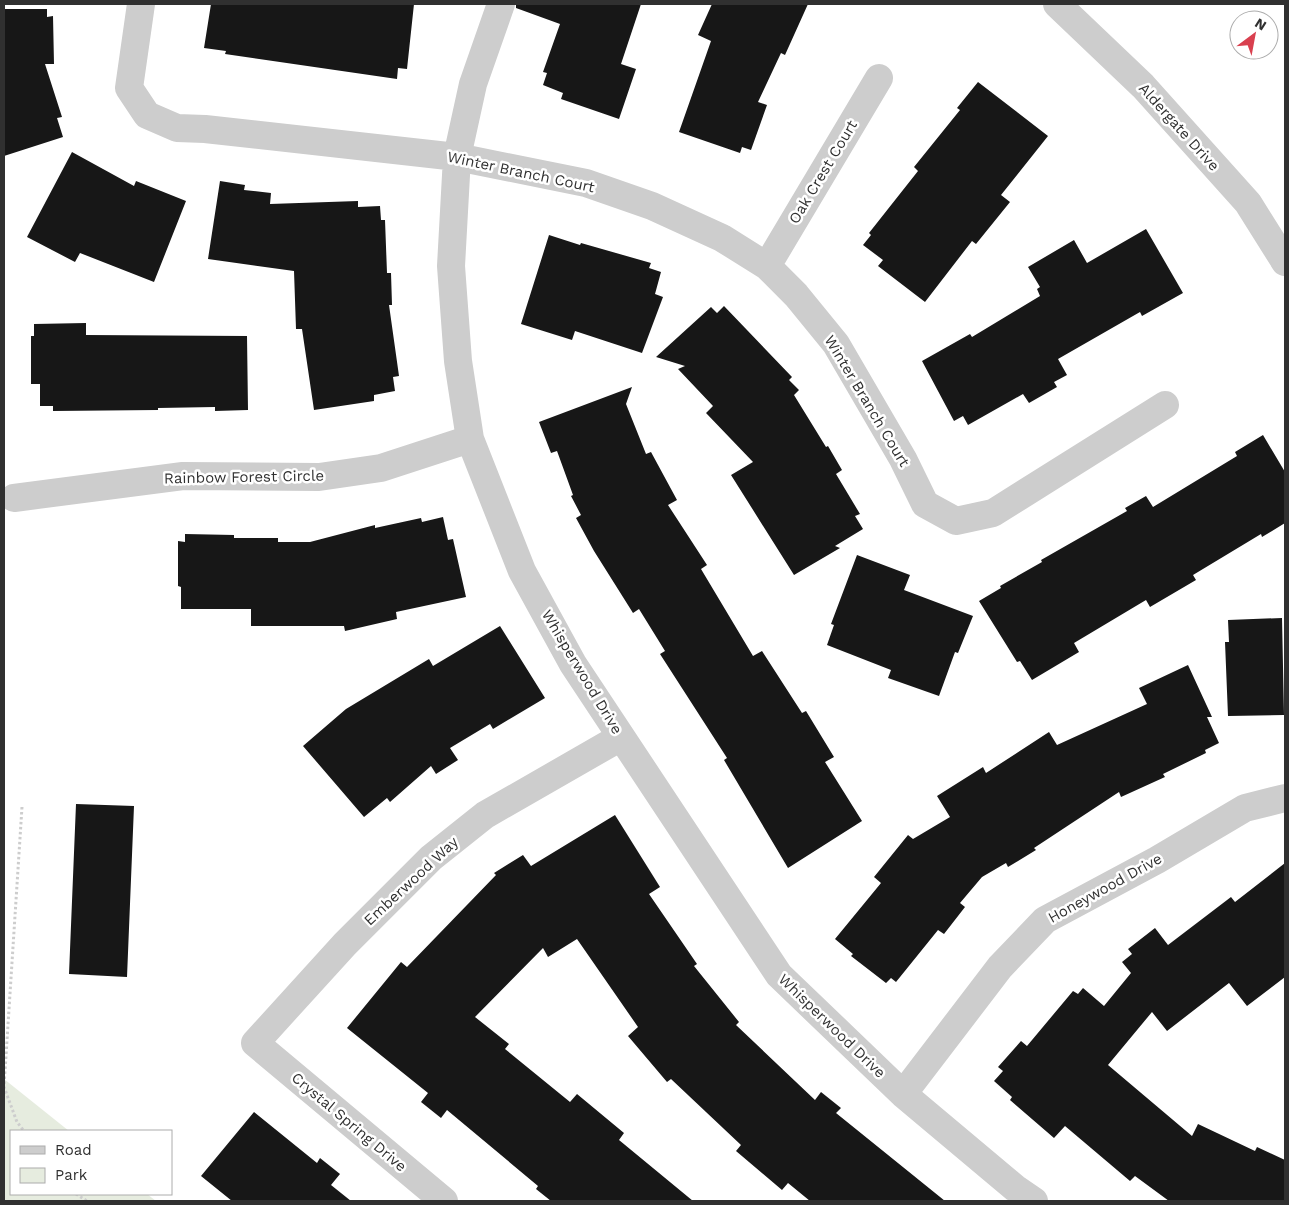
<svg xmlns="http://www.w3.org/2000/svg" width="1289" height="1205" viewBox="0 0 1289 1205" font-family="'Work Sans',sans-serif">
<rect width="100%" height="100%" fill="#fff"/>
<path fill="#e6ecdf" d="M4 1079 69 1131H11V1194H147L156 1201H4Z"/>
<path fill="#171717" d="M211 4H414L407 69 398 68 397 79 225 54 226 51 204 48Z
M516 4H641L621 64 636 69 619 119 561 99 563 93 543 85 547 73 543 72 560 24 516 8Z
M712 4H808L785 55 781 53 758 102 767 105 751 150 742 147 740 153 679 132 711 41 698 35Z
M4 9H47V17L53 16 54 64H45L62 117 57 118 63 137 4 156Z
M978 82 1048 136 1001 195 1010 202 976 244 972 241 925 302 878 266 883 260 863 245 871 235 869 233 918 171 914 167 960 110 957 108Z
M72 152 134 186 136 181 186 201 154 282 80 253 75 262 27 237Z
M220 181 245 185 244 190 271 193 270 204 358 201V207L380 206 381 220H385L387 273H391L392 305H389L399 376 393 377 395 391 374 395V401L314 410 302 329H296L294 271 208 259Z
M1146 229 1183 293 1142 316 1140 312 1058 359 1067 375 1054 382 1057 387 1029 403 1023 394 968 425 963 416 954 421 922 361 970 334 972 337 1040 296 1037 289 1040 287 1028 267 1074 240 1087 263Z
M549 235 580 245 581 243 651 263 649 268 661 272 655 294 663 297 642 353 575 331 572 340 521 324Z
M724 306 792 377 789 380 799 390 794 395 826 447 828 446 842 470 836 474 860 514 855 516 863 529 835 546 840 548 794 575 731 475 753 462 706 413 713 406 678 369 685 366 656 357 711 307 717 313Z
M86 323V335L247 336 248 410 215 411V407L158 408V410L53 411V406H40V384H31V336H34V324Z
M632 387 626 404 646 454 651 452 677 500 668 505 707 565 701 569 753 656 762 651 802 713 806 711 834 757 825 762 862 821 788 868 724 760 727 758 660 654 665 651 639 609 633 613 594 551 576 518 581 515 571 496 573 495 557 451 551 453 539 422Z
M1263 435 1285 472V523L1262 537 1261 534 1193 575 1196 580 1150 607 1146 600 1074 643 1079 652 1032 680 1020 661 1017 662 979 601 1001 588 1000 586 1042 562 1041 560 1127 511 1125 508 1146 496 1153 507 1237 456 1235 452Z
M443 517 448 540 453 539 466 597 396 612 397 619 345 631 344 626H251V609H181V587L178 586V541L185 542V534L234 535V538H278V542H310L375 525V528L421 518 422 522Z
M857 555 910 575 904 590 973 616 958 653 955 652 939 696 888 678 891 670 827 645 834 625 831 624Z
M1282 618 1284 715 1228 716 1225 642H1229L1228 620Z
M500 626 545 698 493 729 490 724 450 748 458 760 436 774 431 766 390 802 387 798 364 817 303 746 346 709 429 659 433 666Z
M1188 665 1212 717H1207L1219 743 1205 750 1206 753 1163 774 1165 777 1121 797 1119 792 1034 848 1036 850 1008 867 1006 863 982 877 960 903 965 907 944 934 938 930 896 982 891 978 886 983 851 956 853 954 835 939 881 883 874 877 908 835 913 839 950 817 937 796 983 767 986 773 1049 732 1057 745 1147 704 1139 688Z
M76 804 134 806 127 977 69 974Z
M615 815 660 887 649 894 697 964 694 966 739 1022 736 1025 815 1100 821 1092 841 1108 836 1113 945 1201H810L788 1183 782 1190 736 1151 741 1145 671 1079 667 1082 628 1036 638 1027 577 939 548 957 543 948 475 1017 509 1044 505 1049 570 1102 577 1094 624 1133 619 1140 693 1201H551L536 1189 538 1186 447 1110 441 1118 421 1102 428 1093 347 1028 401 962 407 967 496 875 494 873 523 855 531 866Z
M1285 863V977L1247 1006 1229 983 1167 1031 1152 1012 1108 1065 1192 1136 1198 1124 1255 1151 1257 1147 1285 1160V1201H1169L1135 1176 1130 1181 1065 1126 1054 1138 1010 1100 1012 1097 994 1081 1003 1071 998 1067 1021 1041 1027 1046 1073 991 1078 994 1083 988 1104 1006 1131 973 1122 962 1132 954 1128 949 1155 928 1168 945 1231 897 1235 902Z
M254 1112 317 1163 320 1158 340 1174 331 1185 351 1201H232L201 1176Z"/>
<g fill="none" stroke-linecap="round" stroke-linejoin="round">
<path stroke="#cdcdcd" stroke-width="3" stroke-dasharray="2.5 2.5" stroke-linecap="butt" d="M22 807 4 1087 17 1122 24 1131
M76 1194 87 1201"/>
<path stroke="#cdcdcd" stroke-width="28" d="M141 4 129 88 147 115 177 128 205 129 457 157 586 183 652 206 722 238 767 266 796 295 836 344 903 459 925 504 956 521 993 513 1165 405
M501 4 473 84 457 157 451 266 458 361 470 439 522 571 573 664 779 975 903 1094 1015 1188 1034 1201
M767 266 879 78
M14 498 183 476 319 477 381 468 470 439
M903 1094 1000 967 1045 920 1157 860 1245 808 1285 798
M444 1201 255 1043 345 944 431 858 485 815 621 737"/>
<path stroke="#cdcdcd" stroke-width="28" d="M1057 4 1143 86 1248 203 1285 262"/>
</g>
<g text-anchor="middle" stroke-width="5" stroke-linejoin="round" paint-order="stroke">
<g font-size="15" fill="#303030" stroke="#fff">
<text transform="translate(1179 127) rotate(48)" y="5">Aldergate Drive</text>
<text transform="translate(521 172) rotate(12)" y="5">Winter Branch Court</text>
<text transform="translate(823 172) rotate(-59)" y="5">Oak Crest Court</text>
<text transform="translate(867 401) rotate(59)" y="5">Winter Branch Court</text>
<text transform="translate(244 477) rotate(-1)" y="5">Rainbow Forest Circle</text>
<text transform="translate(582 672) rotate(59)" y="5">Whisperwood Drive</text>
<text transform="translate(411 881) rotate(-43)" y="5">Emberwood Way</text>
<text transform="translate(1105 888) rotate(-29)" y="5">Honeywood Drive</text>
<text transform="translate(832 1026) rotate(44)" y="5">Whisperwood Drive</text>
<text transform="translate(349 1122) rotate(40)" y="5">Crystal Spring Drive</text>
</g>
</g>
<rect width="1289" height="1205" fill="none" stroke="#303030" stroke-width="10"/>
<rect x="10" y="1130" width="162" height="65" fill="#ffffff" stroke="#acacac"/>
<rect x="20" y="1146" width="25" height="8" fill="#cdcdcd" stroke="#acacac"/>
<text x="55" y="1155" font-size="15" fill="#303030">Road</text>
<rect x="20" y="1168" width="25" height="15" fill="#e6ecdf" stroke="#acacac"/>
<text x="55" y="1180" font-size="15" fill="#303030">Park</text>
<g transform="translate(1254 35) rotate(32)"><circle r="24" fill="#ffffff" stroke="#acacac"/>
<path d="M0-4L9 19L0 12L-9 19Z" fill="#d9404f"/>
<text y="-8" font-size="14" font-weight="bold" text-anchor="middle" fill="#303030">N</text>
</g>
</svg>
